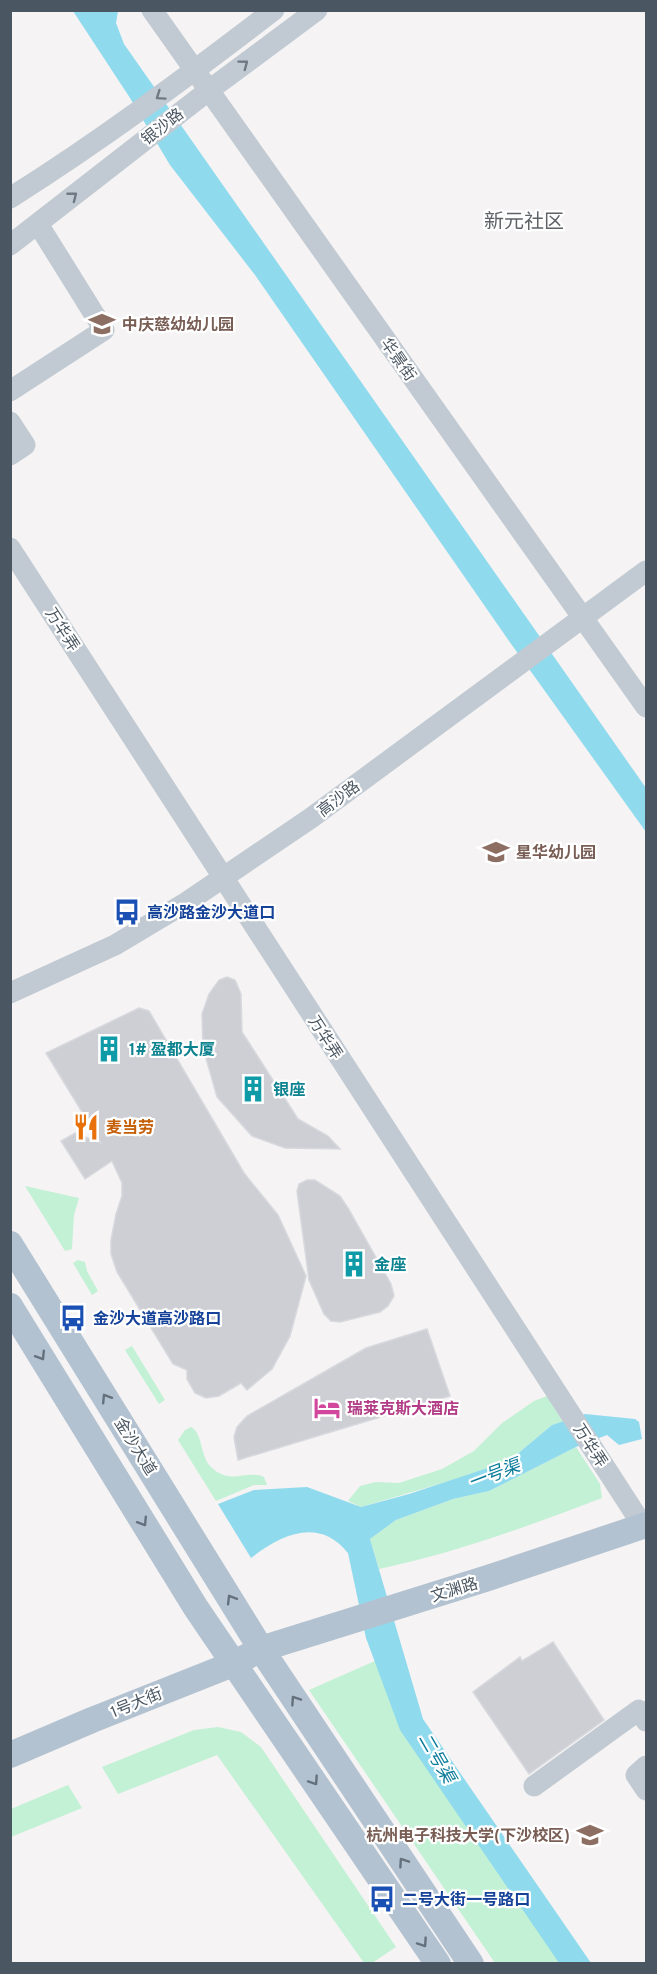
<svg xmlns="http://www.w3.org/2000/svg" width="657" height="1974" viewBox="0 0 657 1974" font-family="Overpass,'Noto Sans SC',sans-serif">
<rect width="100%" height="100%" fill="#f5f3f3"/>
<path fill="#c3f1d5" d="M25 1186 79 1198 74 1215 72 1249 65 1251Z
M78 1260 85 1262 87 1271 98 1291 92 1295 73 1263Z
M132 1346 165 1400 159 1404 125 1350Z
M547 1396 563 1422 552 1425 509 1461 483 1471 361 1507 348 1501 360 1486 376 1482 399 1483 442 1469 474 1451 502 1423 534 1401Z
M191 1427C203 1433 200 1457 211 1467 231 1486 246 1469 264 1477L267 1485H254L216 1501 178 1440 185 1430Z
M576 1447 600 1484 602 1498C529 1526 455 1553 379 1569L370 1539 396 1520 453 1499 489 1491Z
M393 1653 415 1721 568 1963H495L309 1690Z
M218 1727 241 1732 261 1747 396 1947 372 1963H364L217 1755 118 1794 102 1767 194 1730Z
M68 1785 82 1808 11 1837V1809Z"/>
<path fill="#90daee" d="M73 11H118L116 23 124 44 646 788V832L509 641 255 275 170 165 130 98Z
M585 1414 635 1419 639 1422 642 1439 619 1445 607 1435 576 1447 489 1491 453 1499 396 1520 370 1539 423 1719 591 1963H559L400 1730 366 1638 348 1553C319 1516 280 1535 251 1558L218 1504 254 1490 307 1487 361 1507 409 1494 509 1461 552 1425Z"/>
<path fill="#cdcfd5" stroke="#d7d9de" stroke-width="1.5" d="M227 977 235 980 241 994 242 1032 298 1119 328 1136 340 1149 285 1148 252 1136 217 1097 203 1048 202 1014 209 994 219 980Z
M139 1008 149 1011 244 1173 278 1215 306 1276 290 1336 272 1369 247 1390 241 1383 219 1396 206 1398 195 1393 187 1379V1370L173 1364 117 1272 111 1254V1240L116 1214 122 1196V1183L112 1161 85 1179 61 1141 75 1133 101 1143 46 1053Z
M307 1180H315L340 1196 348 1208 391 1284 394 1296 388 1306 380 1312 340 1322 331 1321 324 1314 309 1280 297 1191 299 1184Z
M427 1329 450 1396 238 1460 234 1437 237 1427 247 1416 366 1348Z
M553 1642 604 1720 529 1774 473 1692 520 1657 522 1661Z"/>
<g fill="none" stroke-linecap="round" stroke-linejoin="round">
<path stroke="#c1cad2" stroke-width="21" d="M152 10 646 707
M10 198C102 140 188 76 274 10
M10 245 208 91 317 10
M10 391 104 330 38 224
M10 422 25 445 10 455
M10 548 643 1526
M10 993 115 945 187 902 311 818 646 571
M646 1766 636 1775 646 1790
M534 1786 639 1710 646 1721"/>
<path stroke="#b3c2d1" stroke-width="26" d="M10 1244 261 1649 471 1964
M10 1306 196 1608 438 1964
M10 1755 92 1720 233 1664 261 1649 488 1578 646 1525"/>
</g>
<defs><path id="oneway-chevron" d="M-2-3.5L2.5 0L-2 3.5" fill="none" stroke-width="1.6" stroke-linecap="round" stroke-linejoin="round" transform="scale(1.5)"/></defs>
<g stroke="#6e7983">
<use href="#oneway-chevron" transform="translate(244 64) rotate(-37)"/>
<use href="#oneway-chevron" transform="translate(160 96) rotate(145)"/>
<use href="#oneway-chevron" transform="translate(73 196) rotate(-38)"/>
</g>
<g stroke="#64717d">
<use href="#oneway-chevron" transform="translate(41 1356) rotate(58)"/>
<use href="#oneway-chevron" transform="translate(106 1398) rotate(-122)"/>
<use href="#oneway-chevron" transform="translate(143 1522) rotate(58)"/>
<use href="#oneway-chevron" transform="translate(231 1599) rotate(-121)"/>
<use href="#oneway-chevron" transform="translate(295 1700) rotate(-124)"/>
<use href="#oneway-chevron" transform="translate(314 1781) rotate(56)"/>
<use href="#oneway-chevron" transform="translate(403 1862) rotate(-124)"/>
<use href="#oneway-chevron" transform="translate(423 1943) rotate(56)"/>
</g>
<defs>
<g id="school-bare" transform="scale(2.07)"><path d="M0-5L7-2L0 1L-7-2ZM-4 1L0 2.5L4 1V4Q0 6-4 4Z" fill="#8d6e63" stroke="#fff" stroke-width="2.5" paint-order="stroke"/></g>
<g id="bus-bare" transform="scale(2.07)"><path d="M-5-6H5V4H4V6H2V4H-2V6H-4V4H-5ZM-3.5-4V0h7V-4ZM-3.5 1.2v1.5H-2V1.2ZM2 1.2v1.5H3.5V1.2Z" fill="#1a4fb4" stroke="#fff" stroke-width="2.5" paint-order="stroke"/></g>
<g id="building-bare" transform="scale(2.07)"><path d="M-4-6H4V6H1V3H-1V6H-4ZM-2.5-4.3h1.7v1.8h-1.7ZM.8-4.3h1.7v1.8H.8ZM-2.5-1h1.7V.8h-1.7ZM.8-1h1.7V.8H.8Z" fill="#0f9aa8" stroke="#fff" stroke-width="2.5" paint-order="stroke"/></g>
<g id="restaurant-bare" transform="scale(2.07)"><path d="M-5-6h1v4h1v-4h1v4h1v-4h1v5L-1.5 .5V6h-2V.5L-5-1ZM5-6V6H3V1.5H1.5Q1.5-4 5-6Z" fill="#e8710a" stroke="#fff" stroke-width="2.5" paint-order="stroke"/></g>
<g id="hotel-bare" transform="scale(2.07)"><path d="M-6-4.5h1.5V1H6V5H4.5V3h-9V5H-6ZM-4 0a1.8 1.8 0 1 1 3.6 0ZM.5 0V-2.5h3Q6-2.5 6 0Z" fill="#d1479c" stroke="#fff" stroke-width="2.5" paint-order="stroke"/></g>
<g id="university-bare" transform="scale(2.07)"><path d="M0-5L7-2L0 1L-7-2ZM-4 1L0 2.5L4 1V4Q0 6-4 4Z" fill="#8d6e63" stroke="#fff" stroke-width="2.5" paint-order="stroke"/></g>
</defs>
<g fill-rule="evenodd">
<use href="#school-bare" x="102" y="324"/>
<use href="#school-bare" x="496" y="852"/>
<use href="#bus-bare" x="127" y="912"/>
<use href="#building-bare" x="109" y="1049"/>
<use href="#building-bare" x="253" y="1089"/>
<use href="#restaurant-bare" x="86" y="1127"/>
<use href="#building-bare" x="354" y="1264"/>
<use href="#bus-bare" x="73" y="1318"/>
<use href="#hotel-bare" x="327" y="1408"/>
<use href="#university-bare" x="590" y="1835"/>
<use href="#bus-bare" x="382" y="1899"/>
</g>
<g text-anchor="middle" stroke-width="4.5" stroke-linejoin="round" paint-order="stroke">
<g font-size="16" fill="#4a5661" stroke="#fff">
<text transform="translate(162 126) rotate(-38)" y="6">银沙路</text>
<text transform="translate(399 359) rotate(55)" y="6">华景街</text>
<text transform="translate(63 629) rotate(57)" y="6">万华弄</text>
<text transform="translate(338 798) rotate(-37)" y="6">高沙路</text>
<text transform="translate(326 1037) rotate(57)" y="6">万华弄</text>
<text transform="translate(591 1445) rotate(57)" y="6">万华弄</text>
<text transform="translate(136 1446) rotate(58)" y="6">金沙大道</text>
<text transform="translate(454 1589) rotate(-17)" y="6">文渊路</text>
<text transform="translate(136 1702) rotate(-22)" y="6">1号大街</text>
</g>
<g font-size="16" font-weight="bold" fill="#785e54" stroke="#fff" text-anchor="start">
<text x="122" y="330">中庆慈幼幼儿园</text>
<text x="516" y="858">星华幼儿园</text>
<text x="570" y="1841" text-anchor="end">杭州电子科技大学(下沙校区)</text>
</g>
<g font-size="16" font-weight="bold" fill="#164399" stroke="#fff" text-anchor="start">
<text x="147" y="918">高沙路金沙大道口</text>
<text x="93" y="1324">金沙大道高沙路口</text>
<text x="402" y="1905">二号大街一号路口</text>
</g>
<g font-size="16" font-weight="bold" fill="#0d838f" stroke="#fff" text-anchor="start">
<text x="129" y="1055">1# 盈都大厦</text>
<text x="273" y="1095">银座</text>
<text x="374" y="1270">金座</text>
</g>
<g font-size="16" font-weight="bold" fill="#c56008" stroke="#fff" text-anchor="start">
<text x="106" y="1133">麦当劳</text>
</g>
<g font-size="16" font-weight="bold" fill="#b23c85" stroke="#fff" text-anchor="start">
<text x="347" y="1414">瑞莱克斯大酒店</text>
</g>
<g font-size="18" font-style="italic" fill="#0c7c9b" stroke="#fff">
<text transform="translate(494 1474) rotate(-21)" y="6">一号渠</text>
<text transform="translate(437 1758) rotate(60)" y="6">二号渠</text>
</g>
<g font-size="20" fill="#5f6368" stroke="#fff">
<text x="524" y="228">新元社区</text>
</g>
</g>
<rect width="657" height="1974" fill="none" stroke="#4a5661" stroke-width="24"/>
</svg>
